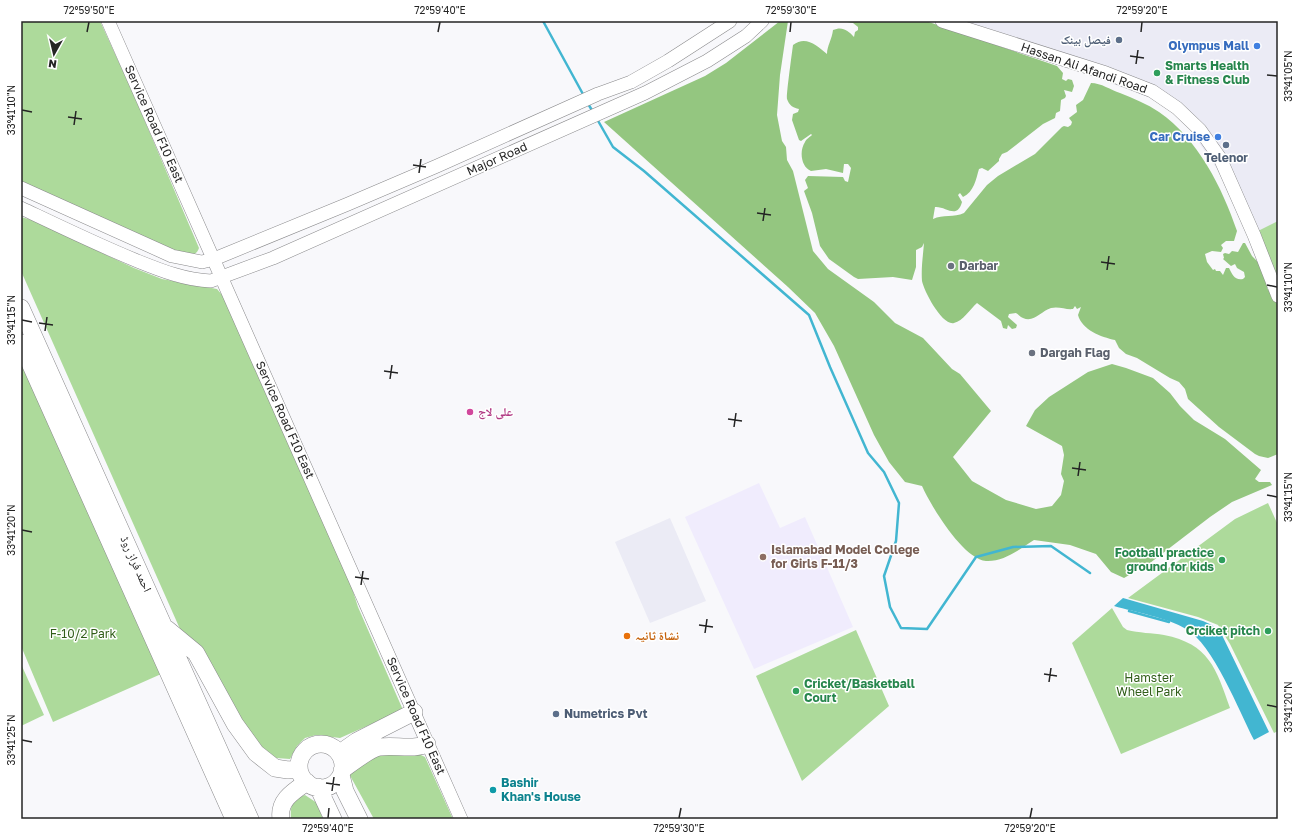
<svg xmlns="http://www.w3.org/2000/svg" width="1299" height="840" viewBox="0 0 1299 840" font-family="'Golos Text','Noto Naskh Arabic',sans-serif">
<rect width="100%" height="100%" fill="#f8f8fb"/>
<path fill="#ebebf5" d="M942 21H1278V297L1217 169 1187 125 1159 101Z
M670 518 706 601 650 623 615 542Z"/>
<path fill="#f0ecfd" d="M759 483 780 528 805 517 853 627 754 669 685 517Z"/>
<path fill="#adda9b" d="M21 21H100L132 91 199 248C196 257 189 256 180 255L21 185Z
M21 217 32 220 134 268 162 279 217 289 223 296 350 582 358 607 403 710 340 738 316 735 305 738 297 746 290 759 276 758 259 749 195 643 180 629 21 271Z
M1278 221V283L1256 232Z
M21 343 168 671 53 722 21 646Z
M1268 503 1278 525V731L1274 733 1230 644 1218 625 1198 617 1128 598 1235 519Z
M1112 608 1123 627 1127 630C1139 633 1152 633 1164 635 1209 644 1216 668 1230 708L1121 754 1072 643Z
M856 630 889 706 802 781 756 676Z
M21 664 44 715 21 726Z
M378 753 419 754 425 757 453 819H374L348 772Z
M305 795 317 803 323 819H291C290 805 292 800 305 795Z"/>
<path fill="#94c680" d="M780 21H788L780 75 777 115 782 141 786 147 787 160 793 171 813 251 828 269 874 302 895 323 923 338 952 369 960 374 991 411 953 457 972 481 1006 500 1036 509 1052 506 1061 495 1064 481 1061 474 1064 455 1062 446 1026 426 1035 410 1049 397 1088 372 1112 364 1126 368 1153 378 1170 393 1180 406 1194 420 1225 439 1261 470 1255 479 1259 482H1270L1272 485 1232 502 1210 517 1150 563 1124 578 1111 572 1096 554 1070 545 1034 540C1020 549 1004 562 986 561 963 559 931 506 922 486L905 482 889 462 874 435 834 346 815 313 788 287 604 122 705 76 726 63Z
M841 21H926L1057 66 1063 73 1062 79 1066 81 1068 79 1072 80 1074 86 1072 92 1064 90 1066 96 1065 98 1061 100 1060 111 1056 113 1055 118 1043 124 1007 152 1002 154 999 159V161L988 171 982 168 979 169C976 179 974 192 963 197L960 193 958 195 962 202C957 220 946 206 935 207L933 219C943 214 954 218 964 213L987 185 998 176 1035 154 1062 127 1064 126 1068 127 1071 125 1072 122 1069 118 1077 112 1076 105 1083 100 1091 83C1101 83 1111 90 1120 93 1133 98 1147 104 1159 112 1198 139 1222 187 1237 231L1234 241H1226L1221 245 1223 248 1221 252 1212 251 1205 254 1207 262 1213 270 1215 269 1216 271H1220L1223 275 1226 268H1229C1232 274 1235 281 1243 279L1245 277 1244 272 1237 268 1235 264 1231 266 1223 259 1224 258 1223 254 1225 253 1229 254 1232 251 1238 252 1243 243H1245L1252 256 1259 263 1267 284V288L1278 304V454L1268 458 1259 456 1255 454 1219 427 1188 399 1185 389 1179 382 1170 378 1137 358 1126 354 1119 348 1115 340C1101 337 1082 330 1078 315L1081 307 1077 309 1075 306 1073 309C1066 310 1059 306 1051 308 1041 311 1034 323 1023 318 1020 317 1018 314 1016 313L1009 314 1008 317 1017 325 1016 328 1012 329 1008 325 1007 329 1003 328 1001 321 977 303C970 309 963 321 954 323 942 326 924 291 922 281 921 268 923 256 924 243L922 247 916 250V267L912 280 893 277 858 279 854 277 829 259 820 246 812 213 804 191 808 188 805 180 808 176 843 177 845 181 848 182 851 168 848 164H844L843 173 826 169 811 171C801 167 799 151 805 142 806 139 810 137 812 135L811 134 801 141 799 140 792 120 793 114 798 112 799 109C793 108 789 105 787 99 786 96 792 53 793 45 806 35 817 46 827 54 827 46 832 39 833 30 842 26 848 30 854 37L855 32 858 30V27L853 23Z"/>
<path fill="#42b6d1" d="M1123 598 1203 621 1212 625 1222 635 1269 732 1254 740C1239 711 1213 644 1186 629 1168 618 1135 612 1114 606Z"/>
<g fill="none" stroke-linecap="round" stroke-linejoin="round">
<path stroke="#42b6d1" stroke-width="2.5" d="M543 21 584 96
M587 102 593 112
M597 119 613 147 644 171 809 315 830 367 868 453 884 472 899 503 896 541 884 576 890 607 901 628 927 629 976 557 1013 547 1051 546 1090 573
M1129 611 1169 622"/>
<g stroke="#89898b" stroke-width="14">
<path id="tertiary" d="M108 21 461 819
M942 21 1106 73 1152 91 1177 108 1200 130 1220 158 1254 235 1278 296
M21 188 172 256 202 262 214 259 348 204 437 166 598 94 631 82 668 61 730 21
M21 208C59 226 96 244 135 260 160 270 184 280 211 281L273 258 645 93 707 61 746 36 762 21"/>
</g>
<g stroke="#89898b" stroke-width="18">
<path id="primary" d="M21 308 250 819
M21 343 234 819
M167 629 196 653 235 724 256 753 275 768 288 770 299 769
M299 766a22 22 0 1 1 44 0a22 22 0 1 1-44 0Z
M340 753 357 741 414 712
M342 770C352 763 369 749 380 747 395 745 415 750 427 744
M341 775 345 791 359 819
M318 787 333 819
M281 819C278 800 294 791 307 782"/>
</g>
<use href="#tertiary" stroke="#fff" stroke-width="13"/>
<use href="#primary" stroke="#fff" stroke-width="17"/>
</g>
<path fill="none" stroke="#242424" stroke-width="1.5" d="M87 32 89 22M438 32 440 22M790 32 791 22M1141 32 1142 22M1130 56 1144 58M1136 64 1138 50M1267 75 1277 76M22 110 32 112M68 117 82 119M74 125 76 111M413 165 426 167M419 173 421 159M757 213 771 215M763 221 765 208M1101 262 1115 264M1107 270 1109 256M1267 285 1277 287M22 320 32 322M39 323 53 325M45 331 47 317M384 371 398 373M390 379 392 365M728 419 742 421M734 427 736 413M1072 468 1086 470M1078 476 1080 462M1267 495 1277 497M22 530 32 532M355 577 369 579M361 585 363 571M699 625 713 627M705 633 707 619M1044 674 1057 676M1049 682 1051 668M1267 705 1277 707M22 740 32 742M326 783 340 785M332 791 334 777M328 818 329 808M679 818 681 808M1030 818 1032 808"/>
<g fill="#5c6f8a" stroke="#fff" stroke-width="1.5">
<circle cx="1119" cy="40" r="4"/>
<circle cx="1226" cy="145" r="4"/>
<circle cx="556" cy="714" r="4"/>
</g>
<g fill="#3f7fe0" stroke="#fff" stroke-width="1.5">
<circle cx="1257" cy="46" r="4"/>
<circle cx="1218" cy="137" r="4"/>
</g>
<g fill="#2e9e5b" stroke="#fff" stroke-width="1.5">
<circle cx="1157" cy="73" r="4"/>
<circle cx="1222" cy="560" r="4"/>
<circle cx="1268" cy="631" r="4"/>
<circle cx="796" cy="691" r="4"/>
</g>
<g fill="#6b7280" stroke="#fff" stroke-width="1.5">
<circle cx="951" cy="266" r="4"/>
<circle cx="1032" cy="353" r="4"/>
</g>
<circle fill="#d1479c" stroke="#fff" stroke-width="1.5" cx="470" cy="412" r="4"/>
<circle fill="#8d6e63" stroke="#fff" stroke-width="1.5" cx="763" cy="557" r="4"/>
<circle fill="#e8710a" stroke="#fff" stroke-width="1.5" cx="627" cy="636" r="4"/>
<circle fill="#0f9aa8" stroke="#fff" stroke-width="1.5" cx="493" cy="790" r="4"/>
<g text-anchor="middle" stroke-width="3" stroke-linejoin="round" paint-order="stroke">
<g font-size="12" font-weight="bold" fill="#4e5e75" stroke="#fff" text-anchor="end">
<text x="1111" y="44">فیصل بینک</text>
<text x="1226" y="162" text-anchor="middle">Telenor</text>
<text x="564" y="718" text-anchor="start">Numetrics Pvt</text>
</g>
<g font-size="12" font-weight="bold" fill="#366cbe" stroke="#fff" text-anchor="end">
<text x="1249" y="50">Olympus Mall</text>
<text x="1210" y="141">Car Cruise</text>
</g>
<g font-size="12" font-weight="bold" fill="#27864d" stroke="#fff" text-anchor="start">
<text x="1165" y="70">Smarts Health<tspan x="1165" dy="14">&amp; Fitness Club</tspan></text>
<text x="1214" y="557" text-anchor="end">Football practice<tspan x="1214" dy="14">ground for kids</tspan></text>
<text x="1260" y="635" text-anchor="end">Crciket pitch</text>
<text x="804" y="688">Cricket/Basketball<tspan x="804" dy="14">Court</tspan></text>
</g>
<g font-size="12" fill="#242424" stroke="#fff">
<text transform="translate(1084 68) rotate(19)" y="4">Hassan Ali Afandi Road</text>
<text transform="translate(154 124) rotate(66)" y="4">Service Road F10 East</text>
<text transform="translate(497 159) rotate(-24)" y="4">Major Road</text>
<text transform="translate(285 420) rotate(66)" y="4">Service Road F10 East</text>
<text transform="translate(136 564) rotate(66)" y="4">احمد فراز روڈ</text>
<text transform="translate(416 716) rotate(66)" y="4">Service Road F10 East</text>
</g>
<g font-size="12" font-weight="bold" fill="#5b616d" stroke="#fff" text-anchor="start">
<text x="959" y="270">Darbar</text>
<text x="1040" y="357">Dargah Flag</text>
</g>
<g font-size="12" font-weight="bold" fill="#b23c85" stroke="#fff" text-anchor="start">
<text x="478" y="416">علی لاج</text>
</g>
<g font-size="12" font-weight="bold" fill="#785e54" stroke="#fff" text-anchor="start">
<text x="771" y="554">Islamabad Model College<tspan x="771" dy="14">for Girls F-11/3</tspan></text>
</g>
<g font-size="12" fill="#315e19" stroke="#fff">
<text x="83" y="638">F-10/2 Park</text>
<text x="1149" y="682">Hamster<tspan x="1149" dy="14">Wheel Park</tspan></text>
</g>
<g font-size="12" font-weight="bold" fill="#c56008" stroke="#fff" text-anchor="start">
<text x="635" y="640">نشاۃ ثانیہ</text>
</g>
<g font-size="12" font-weight="bold" fill="#0d838f" stroke="#fff" text-anchor="start">
<text x="501" y="787">Bashir<tspan x="501" dy="14">Khan's House</tspan></text>
</g>
</g>
<rect width="1299" height="840" fill="none" stroke="#ffffff" stroke-width="44"/>
<g transform="translate(54 54) rotate(188)" stroke="#ffffff" stroke-width="3" paint-order="stroke">
<path d="M0-3L7 15L0 10L-7 15Z" fill="#242424"/>
<text y="-6" font-size="11" font-weight="bold" text-anchor="middle" fill="#242424">N</text>
</g>
<rect x="22" y="22" width="1255" height="796" fill="none" stroke="#242424" stroke-width="1.5"/>
<g font-size="10" text-anchor="middle" fill="#242424">
<text x="89" y="14">72°59'50"E</text>
<text x="440" y="14">72°59'40"E</text>
<text x="791" y="14">72°59'30"E</text>
<text x="1142" y="14">72°59'20"E</text>
<text transform="translate(1288 76) rotate(-90)" y="4">33°41'05"N</text>
<text transform="translate(11 110) rotate(-90)" y="4">33°41'10"N</text>
<text transform="translate(1288 287) rotate(-90)" y="4">33°41'10"N</text>
<text transform="translate(11 320) rotate(-90)" y="4">33°41'15"N</text>
<text transform="translate(1288 497) rotate(-90)" y="4">33°41'15"N</text>
<text transform="translate(11 530) rotate(-90)" y="4">33°41'20"N</text>
<text transform="translate(1288 707) rotate(-90)" y="4">33°41'20"N</text>
<text transform="translate(11 740) rotate(-90)" y="4">33°41'25"N</text>
<text x="328" y="832">72°59'40"E</text>
<text x="679" y="832">72°59'30"E</text>
<text x="1030" y="832">72°59'20"E</text>
</g>
</svg>
